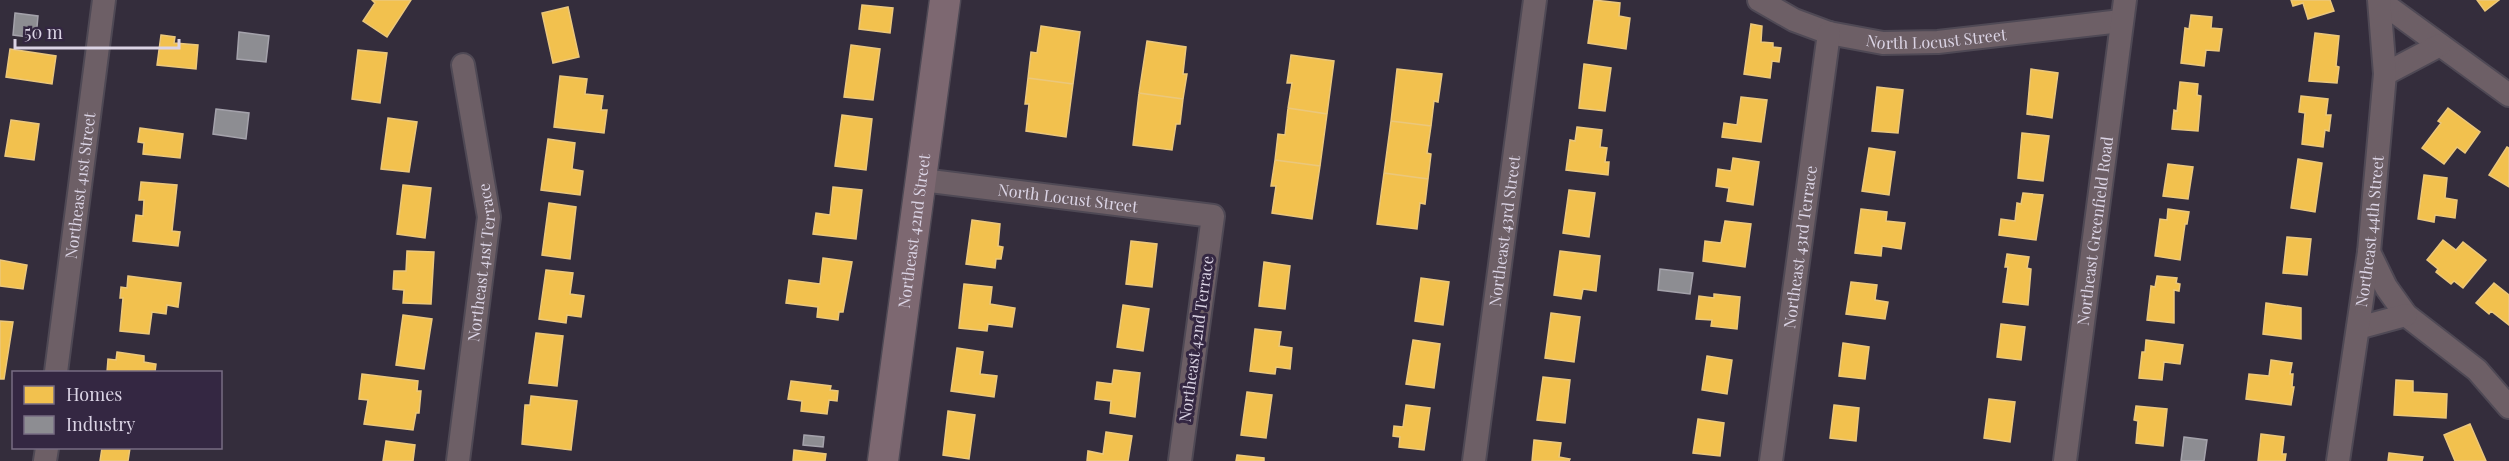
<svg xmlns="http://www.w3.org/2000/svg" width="2509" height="461" viewBox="0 0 2509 461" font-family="'Playfair Display',serif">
<rect width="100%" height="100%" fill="#342d3c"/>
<path fill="#f2c14e" stroke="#ebc77b" stroke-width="1.5" d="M372 0H411L387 37 363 21 375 3Z
M1594 0 1620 3 1619 16 1630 18 1626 49 1588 43Z
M2291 0H2330L2334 11 2308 19 2303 3 2293 6Z
M2477 0H2499L2485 11Z
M862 5 893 8 890 33 859 29Z
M568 7 579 57 553 63 542 13Z
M2191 15 2212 17 2211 28 2222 29 2219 51 2206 50 2204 66 2181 63 2185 28 2189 29Z
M1751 24 1762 26 1761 42 1773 43V47L1781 48 1779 62 1772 61 1770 78 1744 74Z
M1041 26 1080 32 1073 84 1028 78 1031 52 1037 53Z
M2315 33 2339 36 2336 66 2339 67 2337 83 2309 81Z
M161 35 175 37 174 43 198 45 196 69 157 65Z
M1147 41 1186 47 1183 74H1187L1183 99 1139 93Z
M851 45 880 49 873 100 844 97Z
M10 49 56 56 52 84 6 77Z
M358 50 387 53 380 103 352 99Z
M1291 55 1334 61 1327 114 1288 108 1292 83H1287Z
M1584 64 1611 68 1605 111 1579 108Z
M1397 69 1442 74 1438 102 1434 101 1431 126 1391 121Z
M2031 69 2058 73 2052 118 2027 114Z
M560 76 587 79 585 94 603 96 601 110H607L604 133 554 127Z
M1028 78 1073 84 1066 137 1026 131 1029 104H1025Z
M2180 82 2198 84 2197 95 2201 96 2198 131 2172 129 2174 110 2177 111Z
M1877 87 1903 90 1898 133 1872 131Z
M1139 93 1183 99 1180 124H1176L1172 150 1133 145Z
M2301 96 2328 99 2326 115H2331L2329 131 2325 130 2323 147 2302 144 2305 113 2299 112Z
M1741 97 1767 100 1761 142 1722 137 1724 123 1737 125Z
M1288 108 1327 114 1320 166 1275 160 1278 134 1285 135Z
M2448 108 2480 132 2465 153 2457 147 2444 164 2422 148 2441 123 2438 121Z
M842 115 872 119 866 170 835 166Z
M388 118 417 122 409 172 381 169Z
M11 120 39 124 34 160 5 156Z
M1391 121 1431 126 1427 153 1431 154 1428 179 1384 173Z
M1577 127 1602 130 1600 147 1607 148 1605 162H1609L1608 175 1566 170 1570 140 1575 141Z
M140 128 183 134 180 158 143 154 144 143 138 142Z
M2022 133 2049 136 2043 181 2018 178Z
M548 139 575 143 572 169 583 171 580 195 541 190Z
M2507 147 2509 148V187L2489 175Z
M1869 148 1895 152 1889 195 1862 191Z
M1733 158 1759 162 1753 205 1727 201 1729 188 1716 186 1718 169 1731 171Z
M2298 159 2322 163 2315 212 2291 208Z
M1275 160 1320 166 1312 219 1272 213 1276 186H1271Z
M2168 164 2193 167 2188 199 2163 196Z
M1384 173 1428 179 1425 204 1420 203 1417 229 1377 224Z
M2424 175 2447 178 2445 198 2457 200 2455 218 2435 215 2434 222 2418 219Z
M141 182 177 185 172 231 180 232 178 246 133 241 136 215 143 216 144 200H139Z
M403 185 431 188 425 238 397 234Z
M833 187 862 190 856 239 813 234 816 213 830 215Z
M1569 190 1595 193 1589 237 1563 233Z
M2023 193 2043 195 2036 240 1999 235 2001 219 2015 221 2017 203 2021 204Z
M549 203 576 207 570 259 542 255Z
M1861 209 1887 212 1886 221 1905 223 1901 249 1882 246 1881 256 1855 253Z
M2168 209 2189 212 2187 224H2185L2180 260 2155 256 2160 219 2167 220Z
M972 220 1000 224 998 246 1003 247 1001 259H996L995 268 966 264Z
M1725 221 1751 224 1745 267 1703 261 1705 241 1721 243Z
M2287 237 2311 239 2307 275 2283 273Z
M2443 240 2456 250 2463 242 2486 260 2463 288 2454 281 2451 284 2436 272 2438 269 2427 260Z
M1131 241 1157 244 1152 287 1126 284Z
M407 251 434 252 431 304 403 303 404 290 393 289 394 271H406Z
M1560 251 1600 256 1596 291 1583 289 1581 299 1554 295Z
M2007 254 2029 257 2027 268 2031 269 2028 305 2003 302 2008 267H2005Z
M823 258 852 262 843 312H839L838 320 817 317 818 307 786 303 789 280 820 284Z
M0 260 27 265 23 289 0 286Z
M1264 262 1290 266 1285 309 1259 306Z
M546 270 573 273 570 294 584 296 581 317 567 315 566 323 539 319Z
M128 276 181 283 178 307 167 305 166 314 152 312 149 334 120 331 123 298H120L121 287 127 288Z
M2157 276 2177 278 2176 283 2180 284 2179 291 2174 290V323L2147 320 2151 286 2155 287Z
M1421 278 1449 282 1443 325 1415 321Z
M1851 282 1877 285 1875 300 1888 302 1885 319 1846 314Z
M2494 283 2509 295V325L2491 311 2489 314 2476 303Z
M964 284 992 287 990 304 1015 308 1012 327 988 324 987 331 959 328Z
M1714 294 1740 297 1737 329 1711 326 1712 320 1696 319 1699 296 1714 298Z
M2266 303 2301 308V339L2263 334Z
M1123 305 1149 309 1143 351 1117 347Z
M1551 313 1580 317 1574 362 1545 358Z
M403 315 432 319 424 369 396 365Z
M0 321 13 322 4 379H0Z
M2001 324 2025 327 2021 360 1997 357Z
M1255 329 1281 332 1279 346 1292 348 1290 369 1276 367 1275 374 1250 371Z
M536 333 563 336 557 386 529 383Z
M1413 340 1440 344 1434 388 1406 384Z
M2146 340 2183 345 2180 364 2164 362 2162 380 2139 378 2142 352H2145Z
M1843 343 1869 347 1865 379 1839 376Z
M957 348 983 352 980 374 997 376 994 397 951 391Z
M117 352 144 356V362L156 364 155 372H107L108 359 116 360Z
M1707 356 1732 360 1727 394 1702 390Z
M2271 360 2292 363 2290 374H2293L2292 387H2294L2291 405 2246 399 2249 374 2269 376Z
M1114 370 1140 373 1135 417 1110 413 1111 401 1095 399 1097 382 1112 384Z
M362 374 418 381 417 391H421L419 413H416L413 430 364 424 368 400 359 399Z
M1543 377 1570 380 1565 423 1537 420Z
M2396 380 2413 381V392L2447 394 2446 418 2394 415Z
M791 381 831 386 830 390 838 391 837 401 829 400 827 414 801 411 802 401 788 399Z
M1247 392 1272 395 1266 438 1241 435Z
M531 396 577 401 571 450 522 444 525 405H530Z
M1989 399 2015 402 2010 442 1984 438Z
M1406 405 1430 408 1424 450 1399 447 1400 437 1393 436 1394 426 1403 427Z
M1834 405 1859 408 1856 441 1830 438Z
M2136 406 2167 409 2163 446 2136 443 2138 421 2134 420Z
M948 411 975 415 969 459 943 455Z
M1698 419 1724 423 1720 456 1693 453Z
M2470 424 2486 461H2455L2444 435Z
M1106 432 1132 436 1128 461H1087L1088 451 1103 454Z
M2261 434 2284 437 2282 454H2286L2285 461H2258Z
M1534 440 1561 443 1559 457 1570 459 1569 461H1532Z
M386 441 415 445 413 461H383Z
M102 448H130L128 461H100Z
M794 450 826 454 825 461H793Z
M2389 453 2423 457 2422 461H2388Z
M1237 455 1264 458V461H1236Z"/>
<path fill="#8d8d92" stroke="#a4a2ab" stroke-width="1.5" d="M15 13 38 16 36 38 13 35Z
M239 32 269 36 266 62 237 59Z
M216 109 249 113 246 139 213 134Z
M1660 269 1693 273 1690 294 1658 290Z
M804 435 824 437 823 447 803 445Z
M2184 437 2207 440 2204 461H2181Z"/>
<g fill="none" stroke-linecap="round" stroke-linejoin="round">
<g stroke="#4f4955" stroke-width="26">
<g id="minor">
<path id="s1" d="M1759 0 1794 20 1829 33 1883 43 1938 42 2121 21"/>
<path d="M2380 1 2509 95"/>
<path d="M2385 74 2440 45"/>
<path id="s2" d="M922 180 1213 216 1180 461"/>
<path d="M2369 252 2386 287 2406 315 2477 370 2509 407"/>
<path d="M2358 328 2406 315"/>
<path id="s3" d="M56 372 104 0"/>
<path d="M45 461 47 448"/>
<path id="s4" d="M458 461 489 217 463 65"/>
<path id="s5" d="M1474 461 1535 0"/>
<path id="s6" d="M1771 461 1829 33"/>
<path id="s7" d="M2065 461 2125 0"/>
<path id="s8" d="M2338 461 2369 252 2385 74 2379 0"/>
</g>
</g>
<g stroke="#4f4955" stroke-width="33">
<g id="major">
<path id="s9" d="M883 461 945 0"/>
</g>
</g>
<use href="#minor" stroke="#6d5f66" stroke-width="22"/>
<use href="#major" stroke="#7d6871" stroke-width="30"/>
</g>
<g text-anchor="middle" stroke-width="6" stroke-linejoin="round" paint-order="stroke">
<g font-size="16" fill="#dbd4e5" stroke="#342742">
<text dy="6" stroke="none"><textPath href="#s1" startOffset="186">North Locust Street</textPath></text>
<text dy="6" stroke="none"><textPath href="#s3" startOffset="188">Northeast 41st Street</textPath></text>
<text dy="6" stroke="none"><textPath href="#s2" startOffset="147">North Locust Street</textPath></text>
<text dy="6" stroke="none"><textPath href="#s7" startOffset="232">Northeast Greenfield Road</textPath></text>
<text dy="6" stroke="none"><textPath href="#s9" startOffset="232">Northeast 42nd Street</textPath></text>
<text dy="6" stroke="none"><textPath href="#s5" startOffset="232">Northeast 43rd Street</textPath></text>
<text dy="6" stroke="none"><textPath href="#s8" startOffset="232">Northeast 44th Street</textPath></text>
<text dy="6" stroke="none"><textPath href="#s6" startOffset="216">Northeast 43rd Terrace</textPath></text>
<text dy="6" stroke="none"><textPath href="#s4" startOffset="200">Northeast 41st Terrace</textPath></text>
<text transform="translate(1196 339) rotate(-82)" y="6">Northeast 42nd Terrace</text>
</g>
</g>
<rect x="12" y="371" width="210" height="78" fill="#342742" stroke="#776c83" stroke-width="1.5"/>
<rect x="24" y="386" width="30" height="18" fill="#f2c14e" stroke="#776c83" stroke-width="1.5"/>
<text x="66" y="401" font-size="18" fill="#dbd4e5">Homes</text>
<rect x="24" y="416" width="30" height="18" fill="#8d8d92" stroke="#776c83" stroke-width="1.5"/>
<text x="66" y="431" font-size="18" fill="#dbd4e5">Industry</text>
<path d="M15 39v9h164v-9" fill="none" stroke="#dbd4e5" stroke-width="3"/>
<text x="24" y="39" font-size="18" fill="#dbd4e5" stroke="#342742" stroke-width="4.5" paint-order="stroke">50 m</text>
</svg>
